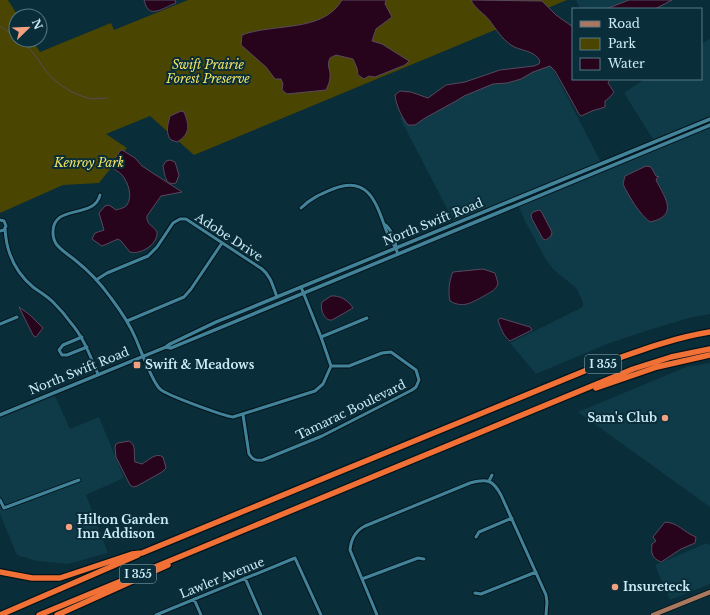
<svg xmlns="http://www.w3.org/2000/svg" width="710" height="615" viewBox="0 0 710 615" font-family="'Libre Baskerville',serif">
<rect width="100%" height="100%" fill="#092d39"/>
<path fill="#0f3a47" d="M576 0H635L613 9H580Z
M710 39V121L656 144 624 93 645 79H701V44Z
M549 62 603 166 456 226 400 118Z
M710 124V314L689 318 652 329 607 344 536 374 510 343 583 307V303L577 289 553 269 545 258 525 221 518 205Z
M710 363V507L578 412 686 367Z
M54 394 70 429 99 417 124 478 86 495 108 553 68 564 37 561 17 555 0 514V416Z
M707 543 710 545V584L670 600 655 565Z"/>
<path fill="#4b4502" d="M0 0H8L18 16H16V40H32L40 52 111 23 114 30 188 0H567L194 155 150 116 106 134 127 148 99 183 63 185 0 213Z"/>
<path fill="#27031c" stroke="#58495e" d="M144 0H175L176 3C169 5 154 16 148 9 146 7 145 3 144 0Z
M342 0H386L385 4 392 17 376 29 372 41 382 44 409 61 405 65 375 77 369 76 364 79 358 75 357 68 353 59 336 55 330 58C326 67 331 69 330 77 330 81 328 86 326 90L287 94 282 90 283 84 281 79H275L266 67 241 45 242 35C273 23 323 33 342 0Z
M471 0 542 1 556 15 573 27V79H610L608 83 614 92 610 97 605 101V107L592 111 581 116 579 114 555 71 550 66 533 72 521 79 507 83 493 84 464 96 456 101 425 118 415 125H408C402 118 396 105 395 95L400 91 411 92 428 98 446 85 465 82 500 70 534 66 539 64 540 61C535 50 519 51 511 45 502 39 496 29 490 21 484 13 475 9 471 0Z
M629 0H672L655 9H606Z
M181 111 184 112C189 124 191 134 177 142L171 140C165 133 168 124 170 116Z
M122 150 135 158 142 166 182 192 161 196 147 216C146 225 153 225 157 232 158 244 141 255 130 252L121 241 118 239 102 246 92 239 95 233 104 230 99 213 105 206 109 205 116 210C119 209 125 208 127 205 133 196 128 182 122 175 119 171 113 170 111 165L120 151Z
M170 160 175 162 179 175 176 183C165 186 165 175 163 166L166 161Z
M646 166 651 167 656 176 659 177 656 179 657 182C666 199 678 216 650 222 640 215 628 195 623 184L625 176Z
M539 210 541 211 552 232 551 236 546 240 543 239 532 219 531 215 533 212Z
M483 269 495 273 498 283C496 291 490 292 484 296 472 302 464 309 450 301 448 293 449 280 453 272Z
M331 296C340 295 349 301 353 308L332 320H329C323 317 320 309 322 302Z
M19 307 30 315 43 328 36 337H35L33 335Z
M500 318 530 327 532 330 510 341C504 337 500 327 498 320Z
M129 441C137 445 133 454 135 462L142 464C149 460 156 452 163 457L166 468 162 472 137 486 133 487 130 485 116 457 115 447 116 444 118 443Z
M665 522C679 523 683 532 696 537L695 543 681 549 661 562C652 558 651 554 652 544L656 541 653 537Z"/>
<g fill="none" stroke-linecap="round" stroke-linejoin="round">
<path stroke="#58495e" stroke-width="1" d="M0 26 16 37
M19 40C33 50 36 57 45 70 55 83 72 94 88 98 94 100 101 98 107 98"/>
<g stroke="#02141b" stroke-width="5">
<path id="minor" d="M100 195C94 220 52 203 53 233 53 237 54 241 57 245 62 251 69 255 75 260 89 271 101 284 111 298 120 310 129 323 135 337 140 348 152 382 160 389 166 395 224 416 233 417L315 391 323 384 331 366 321 337 301 287
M301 208C311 198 321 194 333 189 368 175 376 202 386 230 389 238 395 245 398 254
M0 220 4 221 6 226 4 230 0 231
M384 224C391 228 396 241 396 248
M5 228C6 252 14 271 33 287 40 292 47 296 53 302 59 308 66 316 71 323 84 338 90 356 98 374
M96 280 107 273 148 256 157 247 173 223 180 219H186L262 269C271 276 273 287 277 297
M127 321 184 297 191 289 222 243
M0 324 17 317
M82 337 63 345 59 350 62 355H67L87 347
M321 337 367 318
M243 415 249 454C253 460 256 461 263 460L322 436 412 390 416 387 419 380 416 370 391 352 382 353 349 366H331
M489 481 492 475
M0 500 4 508 79 480
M476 537 479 532 512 518
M245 578 261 615
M362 579 418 558 424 559
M475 593 481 594 536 572
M194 599 201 615
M156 615 295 558 321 615
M377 615 350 550C351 539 355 531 365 526L470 483C487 478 493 480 501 495L546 595 547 602 546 615"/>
</g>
<g stroke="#02141b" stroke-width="5.5">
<path id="tertiary" d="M166 347 171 348 710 125
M0 415 166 347 170 344 216 322 710 119"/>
</g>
<g stroke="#02141b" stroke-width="6">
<path id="primary" d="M653 615 710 592"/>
</g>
<g stroke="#02141b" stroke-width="8">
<path id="motorway" d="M596 388 657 367 710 355
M0 572 32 578H60L132 554 142 553 599 365C636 352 672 338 710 332
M0 615 138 555
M39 615 633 369 671 357 710 349
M57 615 168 565"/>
</g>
<use href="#minor" stroke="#42839a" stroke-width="3"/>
<use href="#tertiary" stroke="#42839a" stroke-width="3.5"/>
<use href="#primary" stroke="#aa785e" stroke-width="4.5"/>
<use href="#motorway" stroke="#f07036" stroke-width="5.5"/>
</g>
<g fill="#f2a07f" stroke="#092d39" stroke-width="1.5">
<rect x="133" y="361" width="8" height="8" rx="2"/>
<circle cx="665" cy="418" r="4"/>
<circle cx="69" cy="527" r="4"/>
<circle cx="615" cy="587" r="4"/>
</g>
<g text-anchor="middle" stroke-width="4" stroke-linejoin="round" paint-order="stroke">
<g fill="#092d39" stroke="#91b2be" stroke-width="1">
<rect x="585" y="355" width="36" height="18" rx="3"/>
<rect x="120" y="565" width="36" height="18" rx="3"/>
</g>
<g font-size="11" font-weight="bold" fill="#cbebf7">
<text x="603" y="368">I 355</text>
<text x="138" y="578">I 355</text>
</g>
<g font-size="12" font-style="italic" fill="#f3e462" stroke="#092d39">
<text x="208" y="69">Swift Prairie<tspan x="208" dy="14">Forest Preserve</tspan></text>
<text x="89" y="167">Kenroy Park</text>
</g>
<g font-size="12" fill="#cbebf7" stroke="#092d39">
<text transform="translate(433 222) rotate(-22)" y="4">North Swift Road</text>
<text transform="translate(229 237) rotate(33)" y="4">Adobe Drive</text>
<text transform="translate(79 371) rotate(-22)" y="4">North Swift Road</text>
<text transform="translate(351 410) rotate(-26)" y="4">Tamarac Boulevard</text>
<text transform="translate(222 578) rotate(-22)" y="4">Lawler Avenue</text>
</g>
<g font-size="12" font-weight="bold" fill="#cbebf7" stroke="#092d39" text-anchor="start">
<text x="145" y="369">Swift &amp; Meadows</text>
<text x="657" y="422" text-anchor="end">Sam's Club</text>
<text x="77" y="524">Hilton Garden<tspan x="77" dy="14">Inn Addison</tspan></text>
<text x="623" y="591">Insureteck</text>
</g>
</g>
<rect x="572" y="8" width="130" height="72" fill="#092d39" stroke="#577985"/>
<rect x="580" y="21" width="20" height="6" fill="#aa785e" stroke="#577985"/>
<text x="608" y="28" font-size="12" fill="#cbebf7">Road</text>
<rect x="580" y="38" width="20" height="12" fill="#4b4502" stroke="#577985"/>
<text x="608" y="48" font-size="12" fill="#cbebf7">Park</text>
<rect x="580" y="58" width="20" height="12" fill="#27031c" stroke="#577985"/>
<text x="608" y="68" font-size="12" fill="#cbebf7">Water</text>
<g transform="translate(28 28) rotate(67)"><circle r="19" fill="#092d39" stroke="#577985"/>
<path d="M0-3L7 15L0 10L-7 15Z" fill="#f2a07f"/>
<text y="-6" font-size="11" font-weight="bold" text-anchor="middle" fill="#cbebf7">N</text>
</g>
</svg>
